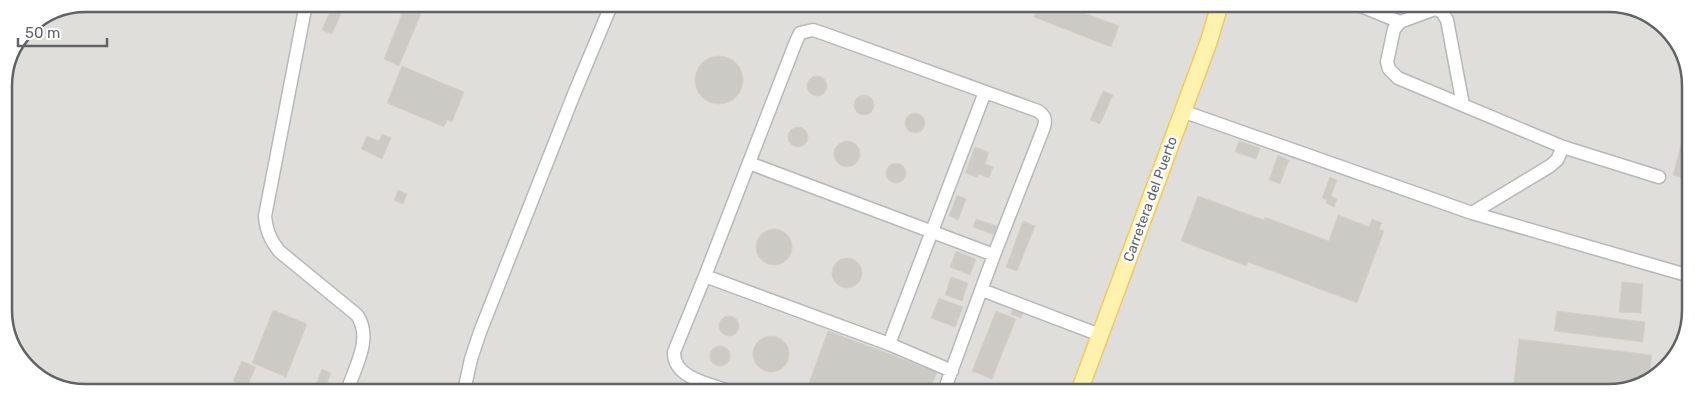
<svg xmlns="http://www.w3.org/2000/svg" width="1695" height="396" viewBox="0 0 1695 396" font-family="Rubik,sans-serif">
<rect width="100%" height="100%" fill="#f1efe8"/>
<path fill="#e0deda" d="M1625 5 1667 28 1690 70V326L1663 372 1613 392 70 391 28 368 5 326 4 82 28 28 55 10Z"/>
<path fill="#cccac5" stroke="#d6d1c6" d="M1037 7H1068L1119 26 1111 47 1034 17Z
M331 9H343L332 34 322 30Z
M389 9H423L399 66 384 59 402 14Z
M695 80a24 24 0 1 1 48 0a24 24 0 1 1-48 0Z
M402 66 464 92 452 122 447 120 444 127 387 103Z
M807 86a10 10 0 1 1 20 0a10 10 0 1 1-20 0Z
M1103 91 1113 95 1100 124 1090 120Z
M854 105a10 10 0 1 1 20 0a10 10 0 1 1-20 0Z
M1690 112V180L1673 175Z
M905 123a10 10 0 1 1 20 0a10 10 0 1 1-20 0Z
M788 137a10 10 0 1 1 20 0a10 10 0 1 1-20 0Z
M382 134 391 138 382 159 361 149 367 136 379 141Z
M1239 141 1260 148 1256 159 1235 152Z
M834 154a13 13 0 1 1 26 0a13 13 0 1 1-26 0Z
M975 147 989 152 985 164 993 167 989 178 979 174 977 177 965 173Z
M1278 155 1289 160 1280 184 1269 180Z
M886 173a10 10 0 1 1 20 0a10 10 0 1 1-20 0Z
M1330 177 1337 180 1331 196 1337 199 1334 207 1326 203 1327 200 1322 198Z
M398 190 407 194 403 204 394 200Z
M957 195 966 199 958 220 949 216Z
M1198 196 1264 220 1265 217 1329 241 1338 215 1369 227 1372 219 1382 223 1379 229 1384 231 1357 303 1248 262 1246 266 1181 241Z
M976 219 997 226 994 235 973 227Z
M1023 221 1035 226 1017 271 1006 267Z
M756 247a18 18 0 1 1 36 0a18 18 0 1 1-36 0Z
M956 251 976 259 970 275 950 267Z
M832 273a15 15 0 1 1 30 0a15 15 0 1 1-30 0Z
M951 277 968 283 962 301 945 295Z
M1622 282 1643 284 1641 313 1619 312Z
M939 298 963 307 955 327 931 318Z
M1014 305 1024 309 1021 318 1011 314Z
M273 310 307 324 286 377 252 363Z
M996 311 1016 319 992 379 972 371Z
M1557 311 1645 322 1643 342 1554 331Z
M719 326a10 10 0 1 1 20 0a10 10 0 1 1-20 0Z
M828 331 937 372 929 391H806Z
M753 354a18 18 0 1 1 36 0a18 18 0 1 1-36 0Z
M1519 339 1652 355 1649 377 1613 392H1537L1513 389Z
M710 356a10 10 0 1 1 20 0a10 10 0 1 1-20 0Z
M242 361 256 367 245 391H233L237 383 233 381Z
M322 369 331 373 324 391H319L314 389Z
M481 385 491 389 492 387 501 391H482L479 389Z"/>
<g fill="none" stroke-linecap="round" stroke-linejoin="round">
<g stroke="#b5b8bc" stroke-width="15">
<path id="minor" d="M1361 6 1400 22 1435 9 1442 12 1447 20 1463 105
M305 9 265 216C266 230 270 239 279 251L357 315C373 338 355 367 347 391
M1400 22 1394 29 1387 62 1389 69 1398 78 1563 147 1557 160 1550 166 1472 213
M1182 111 1472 213 1690 276
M1563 147 1659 177
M749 163 994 255 944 391
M705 276 889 344 952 371
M982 290 1100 335
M889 344 985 92
M464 391 471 359 480 332 574 94 610 8
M729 391C710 384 673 378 674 352L705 276 795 44 800 33 813 30 825 34 1038 111C1045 116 1046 119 1044 127L994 255"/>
</g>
<g stroke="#f2c960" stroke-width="19">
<path id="major" d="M1079 392 1209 41 1219 7"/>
</g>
<use href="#minor" stroke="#fff" stroke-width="12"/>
<use href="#major" stroke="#fff2af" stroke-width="16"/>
</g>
<g text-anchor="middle" stroke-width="5" stroke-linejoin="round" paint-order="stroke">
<g font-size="14" fill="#5f6368" stroke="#fff">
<text transform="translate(1150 199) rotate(-70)" y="5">Carretera del Puerto</text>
</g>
</g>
<path d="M0 0H1695V396H0ZM86 12H1608A74 74 0 0 1 1682 86V310A74 74 0 0 1 1608 384H86A74 74 0 0 1 12 310V86A74 74 0 0 1 86 12Z" fill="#fff" fill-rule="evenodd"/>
<path fill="none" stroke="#5f6368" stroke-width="2.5" d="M86 12H1608A74 74 0 0 1 1682 86V310A74 74 0 0 1 1608 384H86A74 74 0 0 1 12 310V86A74 74 0 0 1 86 12Z"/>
<path d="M18 38v8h89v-8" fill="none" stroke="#5f6368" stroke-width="2.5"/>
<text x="25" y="38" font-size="15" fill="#5f6368" stroke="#ffffff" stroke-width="4" paint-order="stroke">50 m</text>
</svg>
